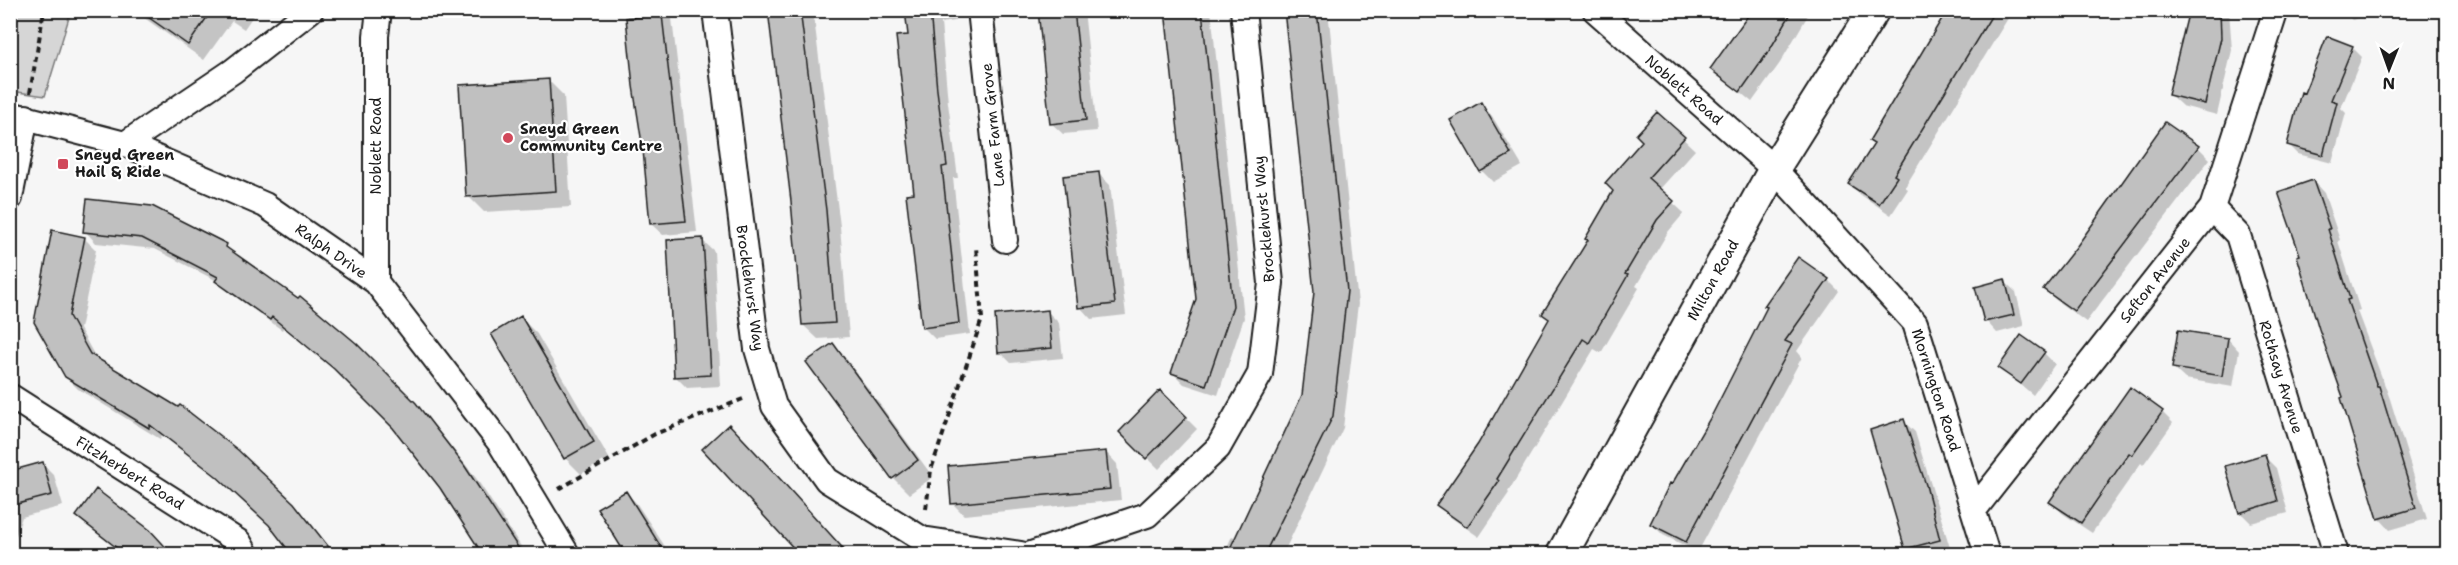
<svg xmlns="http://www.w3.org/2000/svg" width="2458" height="565" viewBox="0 0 2458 565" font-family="'Shantell Sans',sans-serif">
<rect width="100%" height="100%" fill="#f6f6f6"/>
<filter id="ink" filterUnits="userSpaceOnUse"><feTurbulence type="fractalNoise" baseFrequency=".0167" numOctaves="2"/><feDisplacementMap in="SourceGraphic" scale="12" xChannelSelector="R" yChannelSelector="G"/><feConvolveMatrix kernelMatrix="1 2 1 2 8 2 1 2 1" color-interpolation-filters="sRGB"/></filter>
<g filter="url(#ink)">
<path fill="#d6d6d6" stroke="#797979" stroke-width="1.5" d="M12 11H71L45 96 11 91Z"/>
<path fill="#0003" d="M133 10H257L244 29 232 21 204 60Z
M626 10H671L697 232 663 235 651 224Z
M769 10H813L840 226 849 337 818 339 803 325 793 201Z
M907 10H954L955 21 941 23 948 103 958 178H953L970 334 935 339 923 327Z
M1039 10H1084L1097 131 1063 134 1051 123Z
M1168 10H1211L1244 318 1218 395 1184 384 1173 373 1197 299Z
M1286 10H1328L1358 304 1343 428 1285 550 1282 548 1280 554H1224L1232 536 1236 538 1303 396 1315 293Z
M1754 10H1811L1780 63 1752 102 1712 69Z
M1951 10H2013L1905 187 1908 189 1891 215 1861 195 1850 184 1875 145Z
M2229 10 2232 50 2217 115 2182 106 2170 95 2191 11Z
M2343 10H2379V12L2352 20Z
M2352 47 2362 57 2341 108 2346 113 2332 163 2298 154 2288 144 2305 95Z
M548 80 564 96 571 207 484 212 468 196Z
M1481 104 1492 116 1522 166 1493 182 1482 171Z
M1657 114 1695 150 1659 190 1684 213 1668 232 1636 286 1639 288 1601 353 1594 349 1508 492 1509 493 1479 537 1449 516 1438 505 1479 444 1550 321 1544 314 1589 241Z
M2166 124 2198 147 2210 159 2086 322 2056 300 2045 289 2079 247Z
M1098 173 1110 185 1126 315 1091 319 1080 307Z
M2313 181 2324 193 2340 240 2338 241 2360 310 2357 311 2390 399 2427 519 2390 530 2379 518 2302 256Z
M85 231 226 246 238 257 355 345 427 416 476 478 526 554H485L441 487 395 427 347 380 284 327 282 330 229 292 219 282 155 249 96 243Z
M54 232 85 239 96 250 80 329 97 360 293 504 336 554H294L272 527 230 487 162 435 160 439 78 389 66 377Z
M702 240 714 251 721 386 687 388 676 377Z
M1828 280 1839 291 1797 351 1802 357 1698 552 1663 535 1652 524Z
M2004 281 2016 292 2024 326 1997 333 1986 321Z
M1048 312 1059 323 1063 358 1011 363 1000 352Z
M521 318 537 334 609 458 581 474 565 458Z
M2228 339 2239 351 2233 387 2185 379 2173 368Z
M832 345 848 361 933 477 909 494 893 478Z
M2044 353 2055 364 2033 395 2000 367Z
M1160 392 1197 429 1159 469 1121 432Z
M2162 412 2173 423 2143 465 2141 463 2092 533 2062 513 2051 501Z
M1903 421 1915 432 1951 551 1938 554H1913L1907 549Z
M1106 452 1117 464 1121 500 964 515 953 504Z
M2264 456 2276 468 2288 513 2251 523 2240 512Z
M43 464 54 475 63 506 22 517 10 554V472Z
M626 492 637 504 670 554H629Z
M78 516 171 554H125Z"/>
<path fill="#c0c0c0" stroke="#1c1c1c" stroke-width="1.5" d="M138 10H212L188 45Z
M768 10H800L826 210 835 323 802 325 791 201Z
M905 10H930L937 90 947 166 942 167 959 323 922 328 906 194 914 193 896 36 908 35Z
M1038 10H1074L1086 120 1050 124Z
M1165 10H1202L1233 306 1206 385 1171 373 1196 299Z
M1284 10H1317L1347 291 1333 416 1264 555H1227L1302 395 1314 292Z
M1752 10H1793L1769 51 1740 92 1710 69Z
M1947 10H1995L1894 175 1897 177 1879 204 1848 184 1874 144 1869 141Z
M2189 10H2220L2221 38 2205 104 2168 95Z
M662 15 686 221 650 224 643 150 633 86 626 18Z
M2327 36 2353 46 2331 100 2337 102 2323 155 2287 145 2301 92 2304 93Z
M549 79 556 191 466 197 459 85Z
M1481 102 1511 154 1480 172 1450 120Z
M1657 112 1685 137 1648 178 1674 201 1657 220 1625 274 1628 275 1589 343 1583 339 1497 479 1499 481 1467 527 1436 505 1478 444 1549 319 1542 314 1588 240 1585 239 1613 191 1605 183 1642 141 1636 135Z
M2165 122 2199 146 2074 311 2043 289 2077 246Z
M1099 172 1115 304 1078 308 1063 176Z
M2313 180 2330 229H2328L2350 299 2347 300 2377 386H2379L2416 508 2378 519 2341 398 2343 397 2319 329 2297 256 2300 255 2278 192Z
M87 199 152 206 227 244 226 247 298 298 300 296 356 343 416 403 464 465 523 555H483L440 488 393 428 334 369 272 317 270 320 215 281 218 277 142 238 83 232Z
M52 230 85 237 69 316 90 354 178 407 180 405 238 450 294 503 335 555H292L269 525 216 476 150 425 149 428 65 377 34 322Z
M703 238 711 375 674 377 667 240Z
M1798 257 1829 279 1785 341 1792 344 1686 542 1650 524 1670 483 1672 484 1712 415 1767 307 1764 306Z
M2005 279 2014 315 1984 322 1975 287Z
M1048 310 1052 348 998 353 995 315Z
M521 316 594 442 564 459 491 334Z
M2178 330 2228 338 2222 376 2172 368Z
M2021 335 2045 352 2021 384 1998 368Z
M833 343 918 460 892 479 806 362Z
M2130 387 2163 411 2132 455 2129 453 2081 523 2049 502Z
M1160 390 1187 417 1146 459 1119 432Z
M1904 419 1926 485 1940 540 1905 549 1870 430Z
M729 424 782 481 849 555H800L739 489 702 449Z
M1106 451 1110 489 951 504 948 466Z
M2265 454 2278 501 2239 513 2225 466Z
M43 462 52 495 10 506V471Z
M96 489 150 530 173 555H126L76 516Z
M626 491 666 555H626L597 508Z"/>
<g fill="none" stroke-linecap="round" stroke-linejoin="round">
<g stroke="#1c1c1c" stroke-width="28">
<path id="minor" d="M715 10 757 349 774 406 827 480 922 539 1021 554
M980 10 1005 240
M1595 10 1774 169 1915 323 1987 554
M10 114 125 144 265 205 376 282 500 443 567 554
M125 144 233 71 311 10
M10 198 26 117
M2212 208 2238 235 2336 554
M376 282V36L379 10
M10 396 239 542 246 554
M1974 510 2212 208 2274 16
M1031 554 1147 515 1218 448 1260 374 1271 283 1243 10"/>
</g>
<g stroke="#1c1c1c" stroke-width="34">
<path id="tertiary" d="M1562 554 1774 169 1874 10"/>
</g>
<path stroke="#1c1c1c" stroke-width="4" stroke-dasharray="6 4.5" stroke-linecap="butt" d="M30 93 44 10
M559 489 655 434 743 399
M926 509 931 470 982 319 976 247"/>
<use href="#minor" stroke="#fff" stroke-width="24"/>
<use href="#tertiary" stroke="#fff" stroke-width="30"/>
</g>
</g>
<g fill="#d1495b" stroke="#fff" stroke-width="2">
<circle cx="508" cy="138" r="6"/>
<rect x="57" y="158" width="12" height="12" rx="3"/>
</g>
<g text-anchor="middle" stroke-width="4.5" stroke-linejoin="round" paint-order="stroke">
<g font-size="15" fill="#1c1c1c" stroke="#fff">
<text transform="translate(1684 90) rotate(41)" y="5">Noblett Road</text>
<text transform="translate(993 125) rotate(-96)" y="5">Lane Farm Grove</text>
<text transform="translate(376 146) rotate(-90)" y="5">Noblett Road</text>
<text transform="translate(1264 219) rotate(-95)" y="5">Brocklehurst Way</text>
<text transform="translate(331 251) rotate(35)" y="5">Ralph Drive</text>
<text transform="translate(1713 280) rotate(-61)" y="5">Milton Road</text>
<text transform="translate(2155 280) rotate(-52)" y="5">Sefton Avenue</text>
<text transform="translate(750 288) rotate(82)" y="5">Brocklehurst Way</text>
<text transform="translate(2281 377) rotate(73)" y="5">Rothsay Avenue</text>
<text transform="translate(1936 390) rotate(72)" y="5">Mornington Road</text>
<text transform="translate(130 473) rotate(32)" y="5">Fitzherbert Road</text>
</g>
<g font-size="15" font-weight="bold" fill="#1c1c1c" stroke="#fff" text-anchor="start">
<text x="520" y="134">Sneyd Green<tspan x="520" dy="17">Community Centre</tspan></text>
<text x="75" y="160">Sneyd Green<tspan x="75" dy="17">Hail &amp; Ride</tspan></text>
</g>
</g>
<rect width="2458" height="565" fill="none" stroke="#fff" stroke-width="36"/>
<rect x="18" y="18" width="2422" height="529" fill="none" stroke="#1c1c1c" stroke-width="2" filter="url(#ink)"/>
<g transform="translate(2389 69) rotate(181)" stroke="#ffffff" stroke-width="4.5" paint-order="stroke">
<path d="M0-4.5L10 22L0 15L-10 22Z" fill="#1c1c1c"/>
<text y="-9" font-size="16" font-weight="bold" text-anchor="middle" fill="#1c1c1c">N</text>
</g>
</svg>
